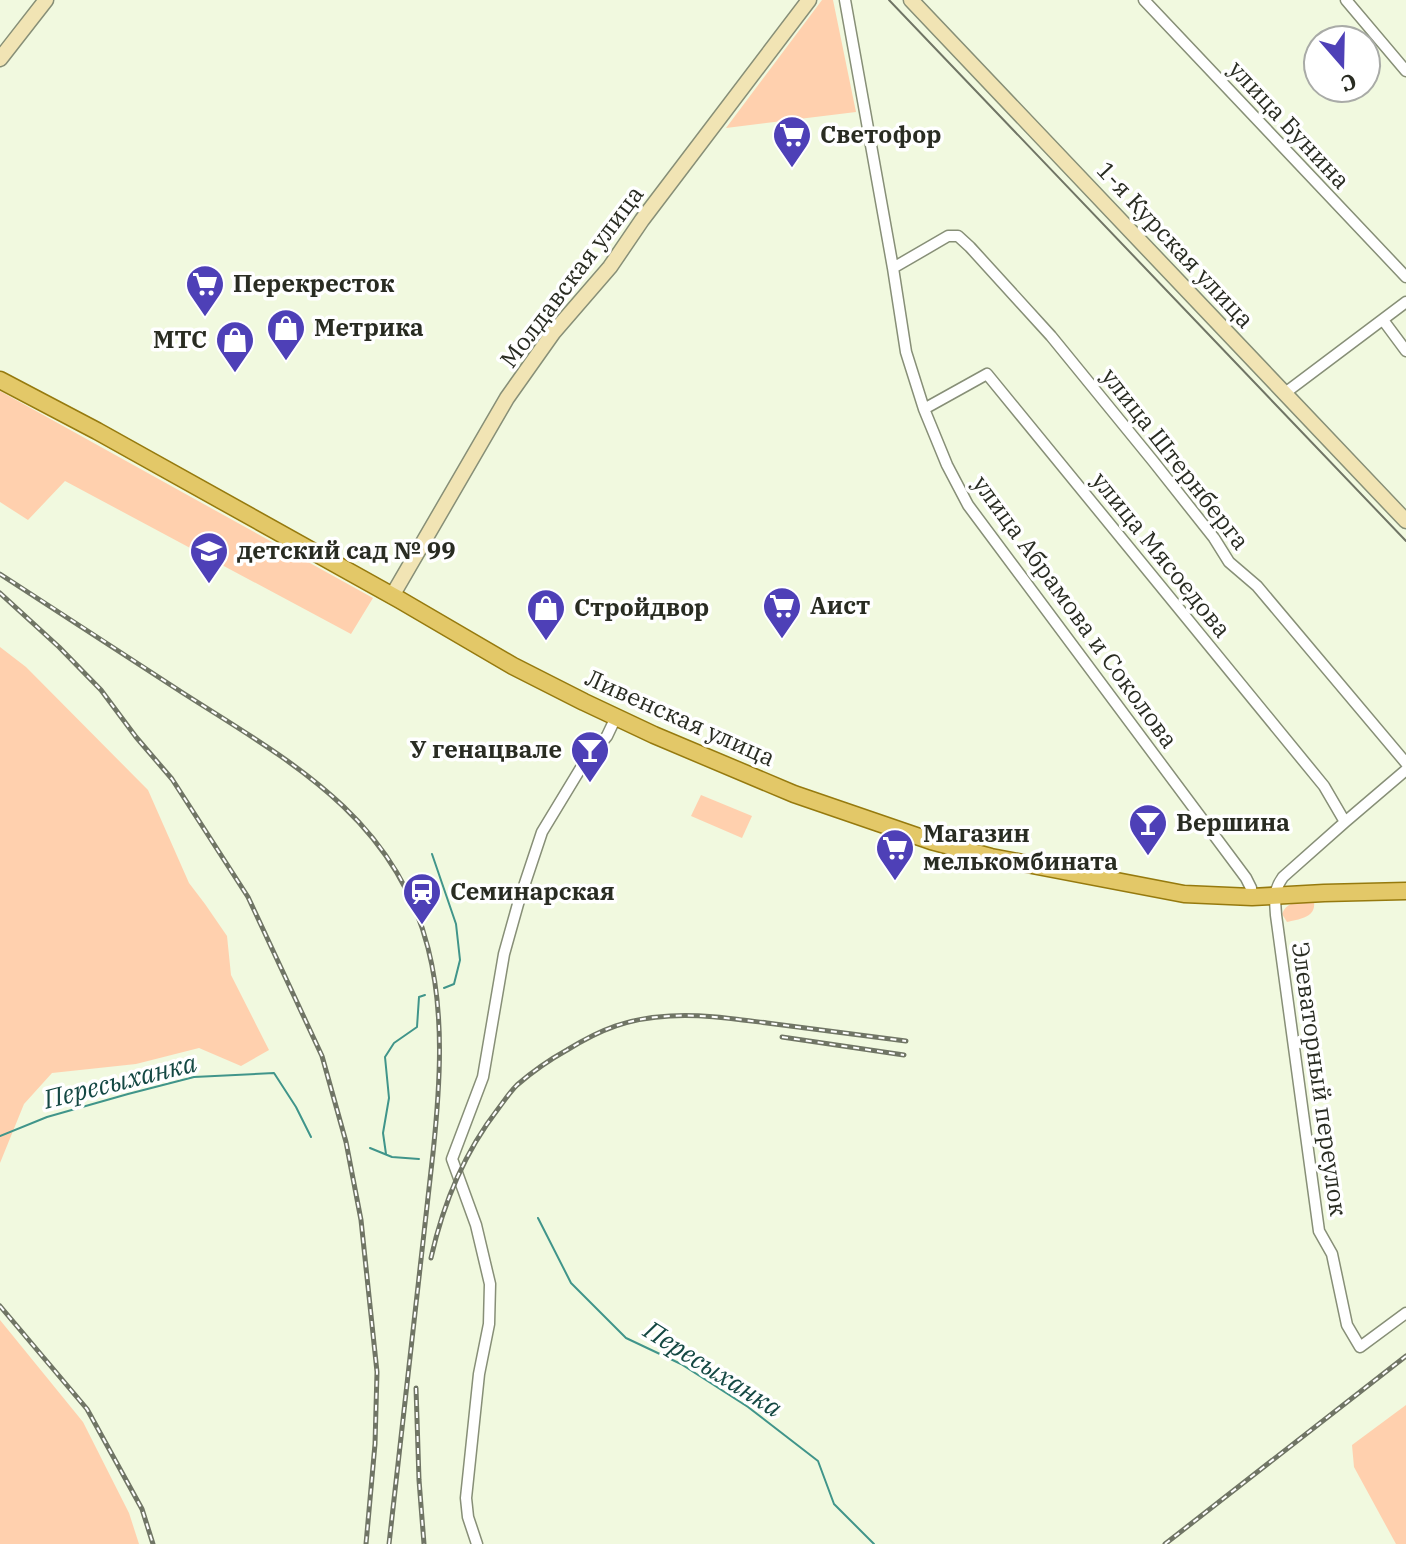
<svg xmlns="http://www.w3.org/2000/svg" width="1406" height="1544" viewBox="0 0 1406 1544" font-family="'IBM Plex Serif',serif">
<rect width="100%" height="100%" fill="#f1f9df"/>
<path fill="#ffd0ae" d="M822 0H833L856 112 726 128Z
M0 391 373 598 351 634 65 481 28 520 0 502Z
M0 647 26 667 148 790 189 883 205 904 227 936 231 975 269 1050 241 1066 199 1048 136 1064 52 1073 24 1104 0 1163Z
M701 795 752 816 742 838 691 816Z
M1314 902C1316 918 1299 919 1287 922L1282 914C1288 899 1300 903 1314 902Z
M0 1320 83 1422 129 1513 139 1544H0Z
M1406 1405V1544H1396L1354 1467 1352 1445Z"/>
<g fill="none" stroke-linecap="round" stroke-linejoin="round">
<path stroke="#40958a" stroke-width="2" d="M432 854 456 924 460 960 454 984 444 988
M0 1136 47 1117 128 1094 194 1077 274 1073 296 1107 311 1137
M370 1148 392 1157 419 1159
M386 1154 383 1133 389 1098 385 1057 394 1043 417 1027 419 997 425 995
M538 1218 571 1283 626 1338 681 1364 748 1407 818 1461 834 1504 874 1544"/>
<g stroke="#878f77" stroke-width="13">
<path id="street" d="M845 0 893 268 906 352 924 409 947 465 968 505 1246 878 1251 888 1252 897
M1144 0 1406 277
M1346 0 1406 71
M893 268 948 236H958L970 247 1051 336 1153 461 1214 538 1229 562 1257 586 1406 763
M1383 320 1406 351
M1285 393 1406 302
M924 409 987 374 1324 786 1345 822
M1406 770 1345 822 1283 877C1273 891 1275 899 1276 915L1319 1231 1332 1254 1347 1325 1360 1347 1406 1313
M477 1544 468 1517 466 1498 479 1374 489 1324 490 1284 476 1225 452 1159 483 1077 504 954 518 904 542 832 582 766 607 736 616 717"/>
</g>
<g stroke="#878f77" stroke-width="17">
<path id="secondary" d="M911 0 1406 521
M0 59 46 0
M392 596 507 398 553 333 610 267 642 220 809 0"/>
</g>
<g stroke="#967a0e" stroke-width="19">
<path id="primary" d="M0 380 97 431 400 600 513 666 584 702 654 735 794 794 931 841 991 857 1184 894 1252 897 1324 893 1406 891"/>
</g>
<use href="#street" stroke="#fff" stroke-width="10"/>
<use href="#secondary" stroke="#f1e4b4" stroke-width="14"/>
<use href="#primary" stroke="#e3c868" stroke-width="16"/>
<path stroke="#707565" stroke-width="2" d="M889 0 1406 541"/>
<g stroke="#707565" stroke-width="5">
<path id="rail" d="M0 574C61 613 122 653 183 693 288 760 395 817 428 948 445 1014 440 1086 433 1153L389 1544
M0 593 59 647 101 690 136 737 172 779 248 897 322 1056 346 1142 361 1220 377 1372 375 1444 366 1544
M782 1037 904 1055
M431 1258C443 1204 464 1153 498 1109 504 1101 510 1092 517 1085 532 1072 549 1060 567 1050 601 1029 629 1018 670 1016 702 1014 735 1019 767 1023 813 1029 860 1035 906 1041
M0 1306 87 1409 142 1509 153 1544
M416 1388 419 1480 424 1544
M1165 1544 1406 1356"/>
</g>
<use href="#rail" stroke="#fff" stroke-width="2" stroke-dasharray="6" stroke-linecap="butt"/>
</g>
<defs>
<g id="supermarket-pin" transform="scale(2)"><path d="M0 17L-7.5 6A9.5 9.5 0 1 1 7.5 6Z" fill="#4e40b7" stroke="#fff"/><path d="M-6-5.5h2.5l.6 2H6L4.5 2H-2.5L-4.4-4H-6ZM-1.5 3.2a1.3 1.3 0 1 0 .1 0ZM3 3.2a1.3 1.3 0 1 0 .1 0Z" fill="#fff"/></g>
<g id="shop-pin" transform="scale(2)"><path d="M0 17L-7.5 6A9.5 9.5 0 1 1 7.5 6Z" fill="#4e40b7" stroke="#fff"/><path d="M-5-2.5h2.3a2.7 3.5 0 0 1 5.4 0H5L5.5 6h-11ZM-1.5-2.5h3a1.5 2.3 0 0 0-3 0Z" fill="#fff"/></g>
<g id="school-pin" transform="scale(2)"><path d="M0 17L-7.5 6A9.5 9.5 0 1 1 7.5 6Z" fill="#4e40b7" stroke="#fff"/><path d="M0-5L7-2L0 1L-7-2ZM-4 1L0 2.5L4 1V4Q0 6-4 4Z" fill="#fff"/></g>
<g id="bar-pin" transform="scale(2)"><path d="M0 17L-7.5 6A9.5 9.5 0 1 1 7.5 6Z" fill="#4e40b7" stroke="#fff"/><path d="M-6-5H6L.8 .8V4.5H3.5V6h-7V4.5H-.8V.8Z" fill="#fff"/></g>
<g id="station-pin" transform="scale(2)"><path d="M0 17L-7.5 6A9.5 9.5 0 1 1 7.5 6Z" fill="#4e40b7" stroke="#fff"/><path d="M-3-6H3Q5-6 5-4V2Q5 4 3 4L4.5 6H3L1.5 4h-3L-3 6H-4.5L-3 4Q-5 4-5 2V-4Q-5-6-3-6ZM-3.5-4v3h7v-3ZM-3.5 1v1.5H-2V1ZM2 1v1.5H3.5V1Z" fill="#fff"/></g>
</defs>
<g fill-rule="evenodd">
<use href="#supermarket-pin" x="792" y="135"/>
<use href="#supermarket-pin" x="205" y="284"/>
<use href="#shop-pin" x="286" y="328"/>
<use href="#shop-pin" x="235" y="340"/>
<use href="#school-pin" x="209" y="551"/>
<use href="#supermarket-pin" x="782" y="606"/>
<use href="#shop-pin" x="546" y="608"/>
<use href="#bar-pin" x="590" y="750"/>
<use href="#bar-pin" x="1148" y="823"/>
<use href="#supermarket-pin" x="895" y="848"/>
<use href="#station-pin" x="422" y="892"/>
</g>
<g text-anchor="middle" stroke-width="7" stroke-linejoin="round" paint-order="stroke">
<g font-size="24" fill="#292c22" stroke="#fff">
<text transform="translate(1289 125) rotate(47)" y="8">улица Бунина</text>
<text transform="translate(1175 245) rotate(47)" y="8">1-я Курская улица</text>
<text transform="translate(572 277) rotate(-53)" y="8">Молдавская улица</text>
<text transform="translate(1175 459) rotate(52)" y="8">улица Штернберга</text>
<text transform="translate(1161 555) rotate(51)" y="8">улица Мясоедова</text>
<text transform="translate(1075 612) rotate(54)" y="8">улица Абрамова и Соколова</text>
<text transform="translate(680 718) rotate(24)" y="8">Ливенская улица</text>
<text transform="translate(1319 1079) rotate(82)" y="8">Элеваторный переулок</text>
</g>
<g font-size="24" font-weight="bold" fill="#292c22" stroke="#fff" text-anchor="start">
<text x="820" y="143">Светофор</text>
<text x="233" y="292">Перекресток</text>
<text x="314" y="336">Метрика</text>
<text x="207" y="348" text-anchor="end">МТС</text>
<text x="237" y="559">детский сад № 99</text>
<text x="810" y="614">Аист</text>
<text x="574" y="616">Стройдвор</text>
<text x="562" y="758" text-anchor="end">У генацвале</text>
<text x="1176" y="831">Вершина</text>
<text x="923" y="842">Магазин<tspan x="923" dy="28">мелькомбината</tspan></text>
<text x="450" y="900">Семинарская</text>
</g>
<g font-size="26" font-style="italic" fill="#144843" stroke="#fff">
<text transform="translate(120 1081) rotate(-14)" y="9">Пересыханка</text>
<text transform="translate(713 1369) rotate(32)" y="9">Пересыханка</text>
</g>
</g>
<g transform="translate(1342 64) rotate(160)"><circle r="38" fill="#ffffff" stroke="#a9aba7" stroke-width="2"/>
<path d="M0-6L14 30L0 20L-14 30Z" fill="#4e40b7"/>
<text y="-12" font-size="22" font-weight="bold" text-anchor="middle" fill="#292c22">С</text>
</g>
</svg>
